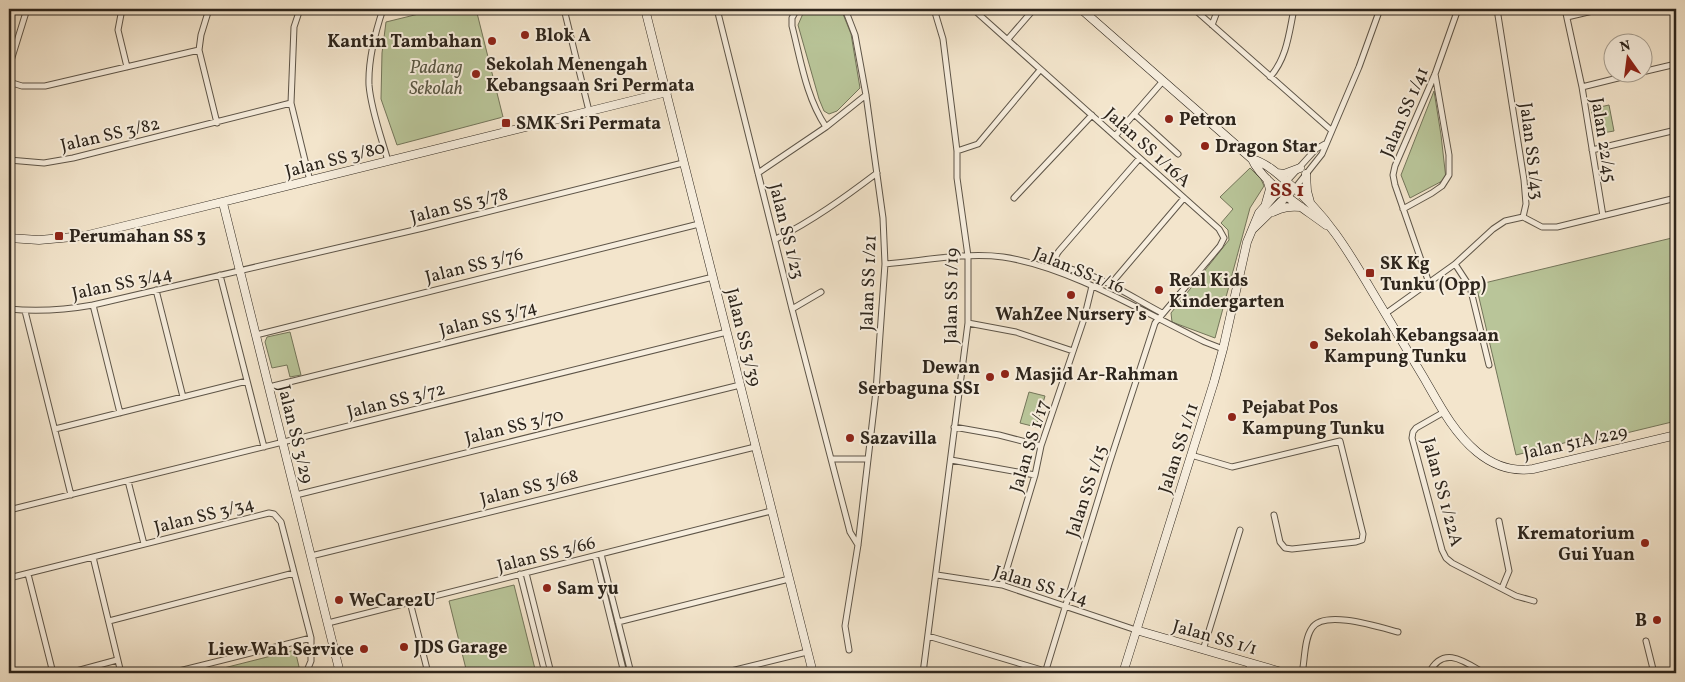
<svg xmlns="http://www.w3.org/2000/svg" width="1685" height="682" viewBox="0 0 1685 682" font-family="Vollkorn,serif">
<rect width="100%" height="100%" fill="#f3e5cc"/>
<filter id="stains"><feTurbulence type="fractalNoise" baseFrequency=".004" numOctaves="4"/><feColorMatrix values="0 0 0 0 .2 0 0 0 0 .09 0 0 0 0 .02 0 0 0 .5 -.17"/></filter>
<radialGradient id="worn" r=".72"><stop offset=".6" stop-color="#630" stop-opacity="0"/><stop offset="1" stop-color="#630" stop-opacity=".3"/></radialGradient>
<path fill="#b9c599" stroke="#73755a" d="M439 9H476L503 117 397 145 381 99 382 53 386 22Z
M805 9H841L851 34 860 88 837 111 829 114 824 111 819 99 798 25Z
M1434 91 1441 135 1446 179 1410 198 1401 175Z
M1609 105 1614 131 1597 134 1591 109Z
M1250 168 1261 179 1264 186 1250 208 1215 338 1172 322 1171 313 1229 240 1228 230 1221 223 1233 209 1220 197Z
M1676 237V421L1585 443 1584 438 1516 455 1476 285Z
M290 332 301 375 290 377 287 365 272 368 265 342 267 337Z
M1029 392 1045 396 1036 427 1020 423Z
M514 585 536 673H467L449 601Z
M295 650 300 671 298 673H204Z"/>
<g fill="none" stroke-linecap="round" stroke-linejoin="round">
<g stroke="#5e5548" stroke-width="7">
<path id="street" d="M122 9 118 30 127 67
M209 9 201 35 199 50 217 123
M300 9 294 27 291 103 310 181
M383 9C375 33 368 59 369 85 371 110 381 136 388 161
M564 9 589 111
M717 9 792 309 850 532 858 545
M797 9 792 18V26C801 61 806 97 826 127
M845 9 855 35 866 95 883 218 885 264 876 391 858 545 845 626 849 650
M973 9 1219 229 1224 238 1220 246 1155 323 1109 464 1045 673
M1194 9 1331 130
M1497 9 1524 180 1526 204 1523 217
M1565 9 1582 87 1603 216
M1567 17 1601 9
M1212 25 1218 9
M1008 39 1034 9
M9 67 27 9
M1642 72 1676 64
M1270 77C1287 58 1289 33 1294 9
M9 82 22 86H45L199 50
M1582 87 1642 72
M1134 114 1178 154
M1115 136 1163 81
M1592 150 1676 130
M957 151 978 144 1040 70
M1139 159 1059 251C1057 254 1054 257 1057 261 1061 268 1078 271 1085 273 1112 283 1137 300 1162 313
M9 160 44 163 73 158 291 103
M758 173 826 127 866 95
M1287 181 1316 149 1325 144
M1295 188 1322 154 1359 67 1380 9
M1014 198 1092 115
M1403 209 1432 193 1442 186 1449 175V155L1435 74
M1523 217 1542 227H1557L1676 198
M776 239C812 221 844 198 877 173
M885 264C923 261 965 252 1003 257 1070 267 1143 312 1205 342L1223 349
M1455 264 1470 287 1489 365
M220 275 264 447
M1429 283 1395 185 1393 175 1395 166 1435 74 1458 9
M1110 285 1184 198
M156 290 183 397
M93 305 120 413
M9 309C38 312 65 310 93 305L423 228 683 163
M792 309 821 292
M25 311 71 495
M1385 314 1455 264 1493 229 1505 221 1523 217
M968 323 1016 332 1073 351
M256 335 699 224
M269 387 713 277
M1444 412 1416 428 1413 432 1412 438 1442 550 1446 558 1452 563 1516 596 1534 601
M954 427 999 435 1041 446
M55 429 247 381
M1191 455 1232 467 1340 441 1363 534 1362 540 1356 542 1292 549 1285 548 1280 542 1274 515
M831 459H868
M951 460 1035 475
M128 481 144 544
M296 495 740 385
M9 510 727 332
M1499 521 1509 571 1502 588
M601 554 631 673
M311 556 755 447
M595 556 624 673
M93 557 121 673
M526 573 551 673
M28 574 53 673
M520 574 545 673
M937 575 1002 585 1136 630
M9 578 269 513 274 514 281 522 311 638V661L306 673
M1002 585 1035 475 1041 446 1084 319 1092 286
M410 602 428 673
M109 621 294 573
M618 622 789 579
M328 623 771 511
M928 636 1045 671
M1646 641 1654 673
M1203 650 1240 530
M69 673 117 660
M171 673 311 638
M723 673 807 652
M923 673 968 323V256L957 178V151L943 39 934 9
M1248 673 1250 663
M1302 673C1305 660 1304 639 1312 628 1324 609 1379 627 1398 632
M1429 673C1443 645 1464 661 1484 673"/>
</g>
<g stroke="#2d251c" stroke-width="9">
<path id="secondary" d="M645 9 813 673
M1081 9 1252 159C1262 183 1305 209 1326 225
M1252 159C1266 163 1277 173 1287 182 1325 212 1349 252 1373 293 1390 321 1407 350 1424 378 1439 404 1453 432 1477 452 1494 466 1512 472 1533 469L1676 435
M1277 173 1284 174 1300 168
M1306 174 1307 191 1310 202
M223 203 340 673
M1266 203 1270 189 1267 179
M1273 212C1283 207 1290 206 1301 207
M1253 229 1290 193
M9 238 39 240 84 236 667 92
M1136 630 1285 673
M1123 673 1214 382 1223 349 1247 242 1259 213 1287 181"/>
</g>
<use href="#street" stroke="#f7eede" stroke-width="5"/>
<use href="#secondary" stroke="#f7eede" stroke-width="8"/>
</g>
<g fill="#8f2418" stroke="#f7eede" stroke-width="2">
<circle cx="525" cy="35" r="5"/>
<circle cx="492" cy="41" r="5"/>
<circle cx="476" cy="74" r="5"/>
<circle cx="1169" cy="119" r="5"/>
<rect x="501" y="118" width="10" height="10" rx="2.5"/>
<circle cx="1205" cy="146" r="5"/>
<rect x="54" y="231" width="10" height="10" rx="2.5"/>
<rect x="1365" y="268" width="10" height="10" rx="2.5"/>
<circle cx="1159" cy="290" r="5"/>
<circle cx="1071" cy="295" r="5"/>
<circle cx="1314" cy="345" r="5"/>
<circle cx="1005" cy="374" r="5"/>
<circle cx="990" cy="377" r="5"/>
<circle cx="1232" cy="417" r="5"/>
<circle cx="850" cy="438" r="5"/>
<circle cx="1645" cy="543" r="5"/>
<circle cx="547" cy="588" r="5"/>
<circle cx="339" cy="600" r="5"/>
<circle cx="1657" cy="620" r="5"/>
<circle cx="404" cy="647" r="5"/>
<circle cx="364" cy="649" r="5"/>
</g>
<g text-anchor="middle" stroke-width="4" stroke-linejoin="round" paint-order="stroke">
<g font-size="18" font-weight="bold" fill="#2d251c" stroke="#f7eede" text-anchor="start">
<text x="535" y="41">Blok A</text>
<text x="482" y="47" text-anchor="end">Kantin Tambahan</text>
<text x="486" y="70">Sekolah Menengah<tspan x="486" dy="21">Kebangsaan Sri Permata</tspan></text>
<text x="1179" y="125">Petron</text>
<text x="516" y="129">SMK Sri Permata</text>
<text x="1215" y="152">Dragon Star</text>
<text x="69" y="242">Perumahan SS 3</text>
<text x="1380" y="269">SK Kg<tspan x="1380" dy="21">Tunku (Opp)</tspan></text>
<text x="1169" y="286">Real Kids<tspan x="1169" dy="21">Kindergarten</tspan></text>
<text x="1071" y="320" text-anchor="middle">WahZee Nursery's</text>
<text x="1324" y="341">Sekolah Kebangsaan<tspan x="1324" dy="21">Kampung Tunku</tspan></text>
<text x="980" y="373" text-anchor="end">Dewan<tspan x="980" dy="21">Serbaguna SS1</tspan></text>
<text x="1015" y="380">Masjid Ar-Rahman</text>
<text x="1242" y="413">Pejabat Pos<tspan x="1242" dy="21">Kampung Tunku</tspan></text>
<text x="860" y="444">Sazavilla</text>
<text x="1635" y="539" text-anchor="end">Krematorium<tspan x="1635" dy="21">Gui Yuan</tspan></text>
<text x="557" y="594">Sam yu</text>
<text x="349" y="606">WeCare2U</text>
<text x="1647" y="626" text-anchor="end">B</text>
<text x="414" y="653">JDS Garage</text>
<text x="354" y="655" text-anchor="end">Liew Wah Service</text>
</g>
<g font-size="18" font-style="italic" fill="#575542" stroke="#f7eede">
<text x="436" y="73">Padang<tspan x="436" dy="21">Sekolah</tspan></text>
</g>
<g font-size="18" fill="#2d251c" stroke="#f7eede">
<text transform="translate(1404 112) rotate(-67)" y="6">Jalan SS 1/41</text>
<text transform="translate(110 134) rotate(-13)" y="6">Jalan SS 3/82</text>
<text transform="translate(1604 140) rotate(81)" y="6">Jalan 22/45</text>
<text transform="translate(1148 147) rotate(42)" y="6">Jalan SS 1/16A</text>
<text transform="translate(1532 151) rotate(83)" y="6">Jalan SS 1/43</text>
<text transform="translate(335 159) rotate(-14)" y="6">Jalan SS 3/80</text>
<text transform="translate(459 205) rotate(-14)" y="6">Jalan SS 3/78</text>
<text transform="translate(787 231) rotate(76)" y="6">Jalan SS 1/23</text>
<text transform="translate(474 265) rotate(-14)" y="6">Jalan SS 3/76</text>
<text transform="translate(1079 270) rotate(22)" y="6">Jalan SS 1/16</text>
<text transform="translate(122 283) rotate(-12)" y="6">Jalan SS 3/44</text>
<text transform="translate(868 283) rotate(-88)" y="6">Jalan SS 1/21</text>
<text transform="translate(951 296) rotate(-89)" y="6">Jalan SS 1/19</text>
<text transform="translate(488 318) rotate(-14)" y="6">Jalan SS 3/74</text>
<text transform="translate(744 337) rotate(76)" y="6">Jalan SS 3/39</text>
<text transform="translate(396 400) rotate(-14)" y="6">Jalan SS 3/72</text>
<text transform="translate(514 426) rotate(-14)" y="6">Jalan SS 3/70</text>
<text transform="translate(296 434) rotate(76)" y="6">Jalan SS 3/29</text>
<text transform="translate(1575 442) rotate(-12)" y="6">Jalan 51A/229</text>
<text transform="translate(1029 446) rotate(-73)" y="6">Jalan SS 1/17</text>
<text transform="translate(1178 448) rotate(-72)" y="6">Jalan SS 1/11</text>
<text transform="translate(529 487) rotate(-14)" y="6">Jalan SS 3/68</text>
<text transform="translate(1086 491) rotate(-72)" y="6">Jalan SS 1/15</text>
<text transform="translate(1443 492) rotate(75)" y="6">Jalan SS 1/22A</text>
<text transform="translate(204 515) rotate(-14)" y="6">Jalan SS 3/34</text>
<text transform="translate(546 554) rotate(-14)" y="6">Jalan SS 3/66</text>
<text transform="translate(1041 585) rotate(17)" y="6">Jalan SS 1/14</text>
<text transform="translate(1215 637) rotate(16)" y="6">Jalan SS 1/1</text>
</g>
<g font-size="20" font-weight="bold" fill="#7a1f14" stroke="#f7eede">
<text x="1287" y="196">SS 1</text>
</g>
</g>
<rect width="1685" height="682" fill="none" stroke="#f3e5cc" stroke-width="30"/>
<rect x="10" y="10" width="1665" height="662" fill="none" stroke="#2d251c" stroke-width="2.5"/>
<rect x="15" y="15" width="1655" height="652" fill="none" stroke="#2d251c"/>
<g transform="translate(1628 58) rotate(346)"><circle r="24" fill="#f7eede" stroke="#a69e90"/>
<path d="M0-4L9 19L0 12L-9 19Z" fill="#8f2418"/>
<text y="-8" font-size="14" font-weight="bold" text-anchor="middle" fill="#2d251c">N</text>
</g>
<rect width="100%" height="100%" filter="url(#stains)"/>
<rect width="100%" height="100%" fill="url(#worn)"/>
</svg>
